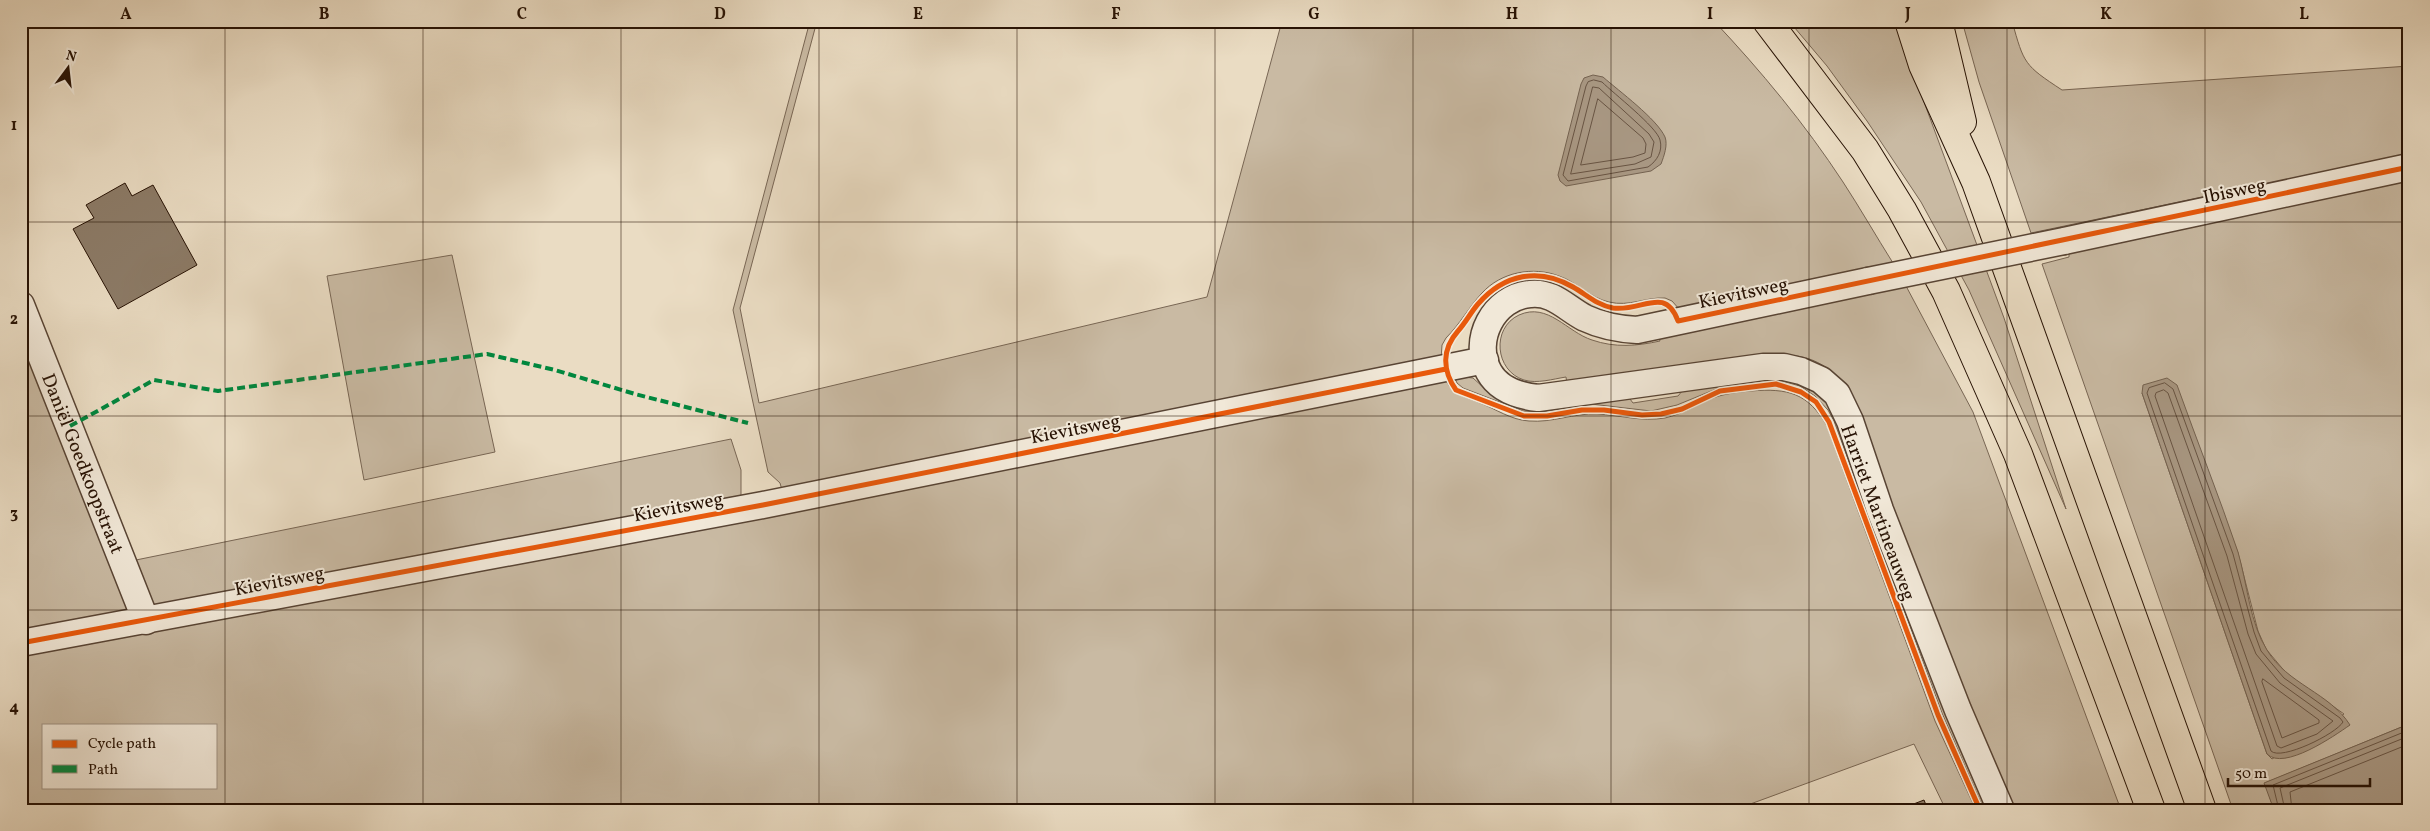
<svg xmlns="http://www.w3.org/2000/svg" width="2430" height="831" viewBox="0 0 2430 831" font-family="Vollkorn,serif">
<rect width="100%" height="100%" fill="#eadcc3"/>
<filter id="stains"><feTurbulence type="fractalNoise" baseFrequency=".004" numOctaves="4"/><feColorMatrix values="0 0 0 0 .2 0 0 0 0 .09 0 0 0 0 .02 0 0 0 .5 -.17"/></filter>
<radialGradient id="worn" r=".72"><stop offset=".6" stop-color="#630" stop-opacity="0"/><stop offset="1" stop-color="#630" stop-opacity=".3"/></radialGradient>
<path fill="#c9baa3" stroke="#786654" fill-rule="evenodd" d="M810 21H817L740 308 759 403 1207 297 1282 21H1714C1761 71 1805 124 1843 182 1860 208 1876 236 1893 263L1680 310 1672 301 1665 298C1646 297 1629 307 1609 302 1590 298 1577 282 1559 276 1533 266 1501 272 1482 293 1469 307 1460 324 1446 338L1442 345 1441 359 782 490 780 483 768 472 733 310Z
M1789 21H1894L2004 318 2066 509 1969 290 1921 202 1867 121 1827 66Z
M1962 21H2012C2024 64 2024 65 2062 90L2409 66V154L2031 233 1979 82Z
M2409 178V724L2265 783 2274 810H2233L2042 264 2069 257V253ZM2142 393 2210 479 2238 553 2258 631 2266 649 2287 674 2344 714 2272 759 2267 754Z
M452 255 495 452 364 480 327 276Z
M1906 286 1973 412 2121 810H2010L1833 373C1817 359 1801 355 1781 355L1567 384 1566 377C1553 379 1537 384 1524 380 1495 371 1491 328 1519 315 1548 302 1567 332 1592 340 1615 348 1637 346 1660 341L1658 334Z
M21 329 131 611 21 632Z
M1763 375 1810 385 1832 407 1990 810H1984L1942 713 1834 421 1828 410 1815 396 1800 386 1782 381 1721 387 1677 405 1651 411 1591 404 1541 412 1523 411 1463 388 1457 383 1454 376 1473 378 1483 387 1627 395 1633 403 1678 396 1687 385Z
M1445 378C1452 395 1464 396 1480 403 1496 409 1511 420 1529 421 1552 423 1574 413 1597 414 1620 415 1641 422 1665 418 1682 414 1695 406 1710 399 1723 394 1737 392 1751 391 1788 388 1808 393 1827 426L1935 721 1976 810H1946L1914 744 1734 810H21V654ZM44 725H216V787H44Z
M731 439 741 470V499L150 608 131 561Z"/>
<path fill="#a89782" stroke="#746250" d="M1593 75 1603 77C1619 91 1657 119 1665 137 1668 145 1664 156 1661 164L1651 171 1566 186 1560 181 1558 175 1581 84 1584 78Z
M2167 378 2177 385C2197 441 2219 496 2238 552 2247 583 2250 624 2267 650 2287 684 2330 693 2350 725 2334 736 2284 771 2267 754L2142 393 2143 385Z
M2409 724V801L2388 810H2274L2264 783Z"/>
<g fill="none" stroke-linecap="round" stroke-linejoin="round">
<path stroke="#685443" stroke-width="1" d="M1594 80 1602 82C1613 93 1657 127 1660 140 1663 151 1657 161 1648 167L1568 181 1563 175 1586 86 1588 82Z
M1593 87 1599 88 1649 134 1654 142 1651 157 1635 164 1571 174Z
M1598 99 1643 138 1646 144 1645 153 1633 157 1581 165Z
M2165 383 2173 389 2233 554 2254 632 2261 651 2284 678 2340 718 2343 722C2336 734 2281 761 2271 751L2147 393 2149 388Z
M2164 390 2168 393 2227 556 2248 634 2256 654 2280 683 2333 721 2317 734 2281 748 2277 746 2155 396 2156 393Z
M2263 679 2319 720V723L2282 738 2262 682Z
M2279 810 2273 785 2409 730
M2285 810 2280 788 2409 736
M2292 810 2290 792 2409 744"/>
</g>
<path fill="#8c7b67" stroke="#271204" d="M125 183 132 196 153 185 197 265 118 309 73 229 94 218 86 205Z
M1924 800 1928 810H1898Z"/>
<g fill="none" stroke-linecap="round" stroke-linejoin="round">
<g stroke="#584434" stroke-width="29">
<g id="minor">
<path d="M2064 241 2409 167"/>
<path d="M1868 281 1637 330C1618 329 1602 326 1585 318 1567 309 1553 291 1530 294 1494 297 1471 340 1489 372 1499 390 1520 396 1538 398L1763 367H1784L1801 371 1821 380 1837 394 1850 421 1880 510 1958 710 2001 810"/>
<path id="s1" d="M21 305 146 621"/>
<path d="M21 643 763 505 1485 360"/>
</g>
</g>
<g stroke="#271204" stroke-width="30">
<path id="highway" d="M1767 21 1865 150 1902 210 1946 291 2018 454 2151 810
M1909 21 1923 65 1976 182 2202 810
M1938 21 1962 122"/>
</g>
<use href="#minor" stroke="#f1e8d8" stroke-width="26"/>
<use href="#highway" stroke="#eadcc3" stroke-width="28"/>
<g stroke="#584434" stroke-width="29" stroke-linecap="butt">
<path id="minor-bridge" d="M1868 281 2064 241"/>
</g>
<use href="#minor-bridge" stroke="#f1e8d8" stroke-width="26"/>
<path stroke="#00873e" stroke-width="4" stroke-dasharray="8 4" stroke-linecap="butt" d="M70 426 154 380 218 391 487 354 555 370 635 394 748 423"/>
<g stroke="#f1e8d8" stroke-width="8">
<path id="cycleway" d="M21 643 763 505 1446 369
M1980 810 1938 715 1829 422 1816 402 1801 392 1776 384 1720 391 1682 409 1661 414 1642 415 1604 410H1582L1547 416H1524L1456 390C1442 370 1442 349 1458 331 1466 322 1471 312 1478 304 1504 274 1539 267 1573 287 1587 295 1597 305 1613 308 1642 312 1665 285 1678 321L2409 167"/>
</g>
<use href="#cycleway" stroke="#e8590c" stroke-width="5"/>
</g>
<path fill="none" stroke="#271204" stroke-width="1" stroke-opacity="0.55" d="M225 21V810M423 21V810M621 21V810M819 21V810M1017 21V810M1215 21V810M1413 21V810M1611 21V810M1809 21V810M2007 21V810M2205 21V810M21 222H2409M21 416H2409M21 610H2409"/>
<g text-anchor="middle" stroke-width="4" stroke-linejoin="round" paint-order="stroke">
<g font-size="19" fill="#271204" stroke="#f1e8d8">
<text transform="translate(2234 190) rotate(-12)" y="7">Ibisweg</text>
<text transform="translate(1743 292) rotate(-12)" y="7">Kievitsweg</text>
<text transform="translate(1075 428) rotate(-11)" y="7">Kievitsweg</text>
<text dy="7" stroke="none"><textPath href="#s1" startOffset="170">Daniël Goedkoopstraat</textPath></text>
<text transform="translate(678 506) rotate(-11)" y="7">Kievitsweg</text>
<text transform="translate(1879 512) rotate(70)" y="7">Harriet Martineauweg</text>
<text transform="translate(279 580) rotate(-11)" y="7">Kievitsweg</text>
</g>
</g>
<rect width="2430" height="831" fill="none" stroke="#eadcc3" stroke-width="55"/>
<rect x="42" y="724" width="175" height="65" fill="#f1e8d8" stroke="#a09283"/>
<rect x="52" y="740" width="25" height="8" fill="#e8590c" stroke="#a09283"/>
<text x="88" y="748" font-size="15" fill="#271204">Cycle path</text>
<rect x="52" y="765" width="25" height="8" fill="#00873e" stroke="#a09283"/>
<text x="88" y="774" font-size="15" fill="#271204">Path</text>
<g transform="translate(68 68) rotate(15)" stroke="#f1e8d8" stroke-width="4" paint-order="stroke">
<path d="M0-4L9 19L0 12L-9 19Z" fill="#271204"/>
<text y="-8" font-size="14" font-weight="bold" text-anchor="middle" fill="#271204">N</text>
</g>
<path d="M2228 778v8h142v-8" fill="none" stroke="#271204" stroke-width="2.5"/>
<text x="2235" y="778" font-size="15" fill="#271204" stroke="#f1e8d8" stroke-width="4" paint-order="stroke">50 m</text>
<rect x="28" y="28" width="2374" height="776" fill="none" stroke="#271204" stroke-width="2"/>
<g font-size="16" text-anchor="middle" font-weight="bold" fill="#271204">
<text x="126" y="19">A</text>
<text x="324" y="19">B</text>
<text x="522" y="19">C</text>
<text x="720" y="19">D</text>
<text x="918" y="19">E</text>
<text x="1116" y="19">F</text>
<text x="1314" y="19">G</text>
<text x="1512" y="19">H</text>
<text x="1710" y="19">I</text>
<text x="1908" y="19">J</text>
<text x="2106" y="19">K</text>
<text x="2304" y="19">L</text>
<text x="14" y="130">1</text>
<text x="14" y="324">2</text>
<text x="14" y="518">3</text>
<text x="14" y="712">4</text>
</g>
<rect width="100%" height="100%" filter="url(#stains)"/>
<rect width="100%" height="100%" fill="url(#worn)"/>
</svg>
